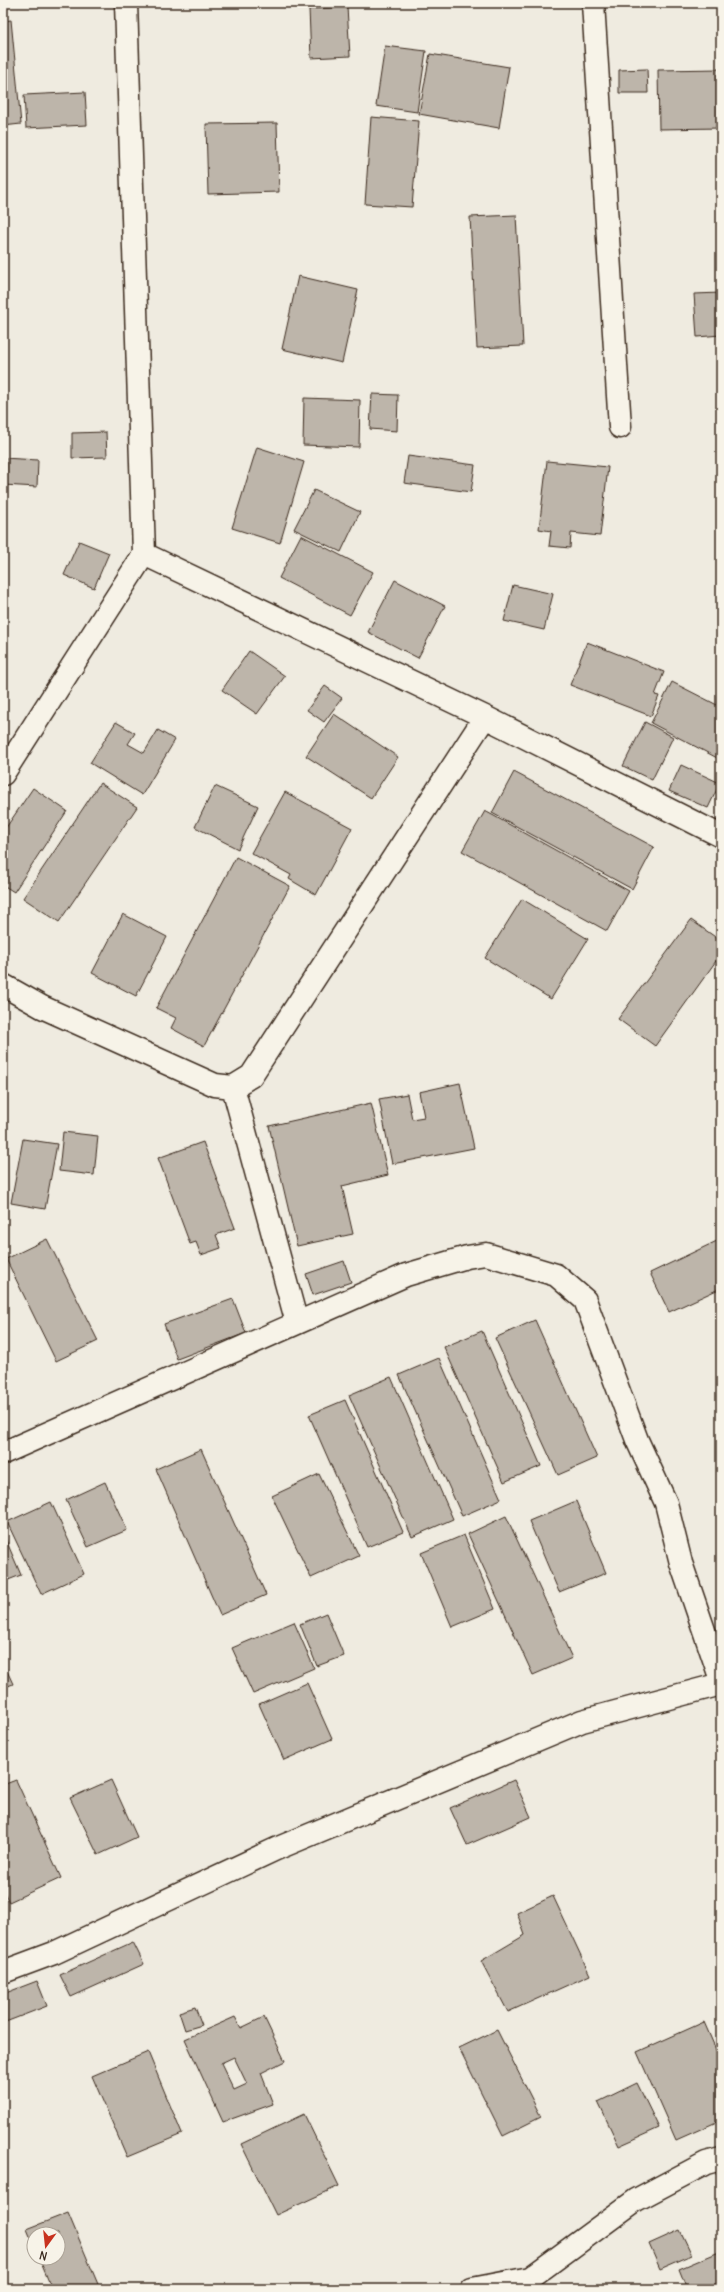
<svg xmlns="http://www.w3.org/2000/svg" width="724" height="2292" viewBox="0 0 724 2292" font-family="Delius,sans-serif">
<rect width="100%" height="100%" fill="#efebe0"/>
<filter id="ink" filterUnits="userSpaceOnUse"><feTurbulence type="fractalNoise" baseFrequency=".025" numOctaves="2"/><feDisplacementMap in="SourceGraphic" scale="8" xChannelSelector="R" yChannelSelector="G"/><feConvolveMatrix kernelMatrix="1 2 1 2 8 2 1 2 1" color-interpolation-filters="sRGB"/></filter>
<g filter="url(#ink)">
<path fill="#bdb5aa" stroke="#3b2a1e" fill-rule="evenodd" d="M248 3H285V4L248 5Z
M347 7 350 56 311 58 309 9Z
M11 20 21 124 3 126V21Z
M385 46 426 51 417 112 376 106Z
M430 54 509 67 499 128 419 114Z
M647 69 648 93H619V70Z
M721 69V128L659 129 658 70Z
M85 92 87 125 26 128 24 95Z
M371 117 419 121 412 207 365 204Z
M277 123 279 192 208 194 206 124Z
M516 215 523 346 477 348 470 217Z
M298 276 358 290 342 363 282 349Z
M721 293V335L697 337 694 294Z
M372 394 398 395 397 431 370 429Z
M304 398 360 400 359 447 303 445Z
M106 432 107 457 72 458V433Z
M257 447 304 462 280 543 232 528Z
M408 456 475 465 471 492 404 483Z
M3 458 38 460 37 487 3 485Z
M547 461 608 467 600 536 571 533 570 548 549 546 551 531 539 529Z
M314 490 360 512 341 552 294 529Z
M301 535 373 572 350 615 279 578Z
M79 541 109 553 94 588 64 575Z
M395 580 445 606 418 658 368 632Z
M513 585 553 594 544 630 504 621Z
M587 642 664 672 655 695 659 696 651 716 570 685Z
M249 651 285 676 257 714 222 690Z
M672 682 721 707V760L651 723Z
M325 686 342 698 324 722 307 710Z
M334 714 398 757 371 798 306 756Z
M116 722 135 733 128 744 144 753 158 730 175 740 142 795 90 763Z
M645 722 673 737 652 780 623 766Z
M681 765 720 783 708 808 669 791Z
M514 772 654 847 632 889 492 813Z
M100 783 137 807 59 922 23 898Z
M215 786 258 806 238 849 195 827Z
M33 788 67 811 14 892 3 885V832Z
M285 792 352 828 316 895 289 879 291 875 251 853Z
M485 811 629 891 607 931 462 851Z
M236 857 290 886 204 1046 171 1028 176 1018 156 1008Z
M522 899 588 939 551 999 485 958Z
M123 914 167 937 136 996 92 973Z
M691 920 721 941V954L655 1046 618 1019Z
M460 1083 474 1148 392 1164 379 1099 407 1094 412 1119 424 1117 419 1092Z
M371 1103 388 1175 342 1186 353 1234 297 1246 269 1126Z
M63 1132 98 1136 94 1175 59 1171Z
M23 1139 57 1144 45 1209 11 1203Z
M203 1142 235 1228 216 1235 221 1248 201 1255 196 1242 190 1244 158 1158Z
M47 1239 98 1341 56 1361 6 1259Z
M721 1239V1288L669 1312 650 1273Z
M344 1261 351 1282 313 1295 306 1274Z
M233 1299 246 1333 177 1359 164 1324Z
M535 1320 597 1458 558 1475 495 1338Z
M482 1331 541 1466 504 1482 444 1347Z
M439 1358 501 1499 462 1516 399 1375Z
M391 1377 453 1519 412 1537 349 1395Z
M345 1400 403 1532 367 1547 309 1415Z
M201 1449 266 1595 220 1615 156 1469Z
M319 1474 359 1556 311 1578 272 1496Z
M105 1482 127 1530 88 1547 66 1500Z
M576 1501 606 1573 559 1592 529 1521Z
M51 1502 84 1574 41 1594 7 1522Z
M506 1516 572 1658 533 1675 468 1534Z
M3 1533 21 1575 3 1582Z
M464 1535 495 1609 452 1627 421 1553Z
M326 1613 344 1656 317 1666 300 1624Z
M294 1622 314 1668 253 1694 232 1648Z
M3 1662 13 1684 3 1688Z
M307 1683 332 1739 284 1760 259 1704Z
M16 1780 61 1878 9 1902 3 1890V1785Z
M111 1780 137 1837 98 1855 70 1798Z
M514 1780 531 1817 467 1845 450 1808Z
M553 1896 590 1975 508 2012 481 1961 525 1935 517 1913Z
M133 1942 144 1964 71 1997 60 1975Z
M37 1981 47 2006 3 2023V1994Z
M195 2007 202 2025 185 2030 179 2012Z
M235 2017 241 2028 264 2017 285 2061 261 2073 273 2104 223 2122 185 2039ZM234 2057 247 2084 234 2090 221 2063Z
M704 2022 721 2061V2120L676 2140 637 2052Z
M497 2030 541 2117 503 2136 459 2048Z
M148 2052 182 2134 127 2157 92 2076Z
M637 2083 659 2128 619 2146 598 2102Z
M304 2114 339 2186 276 2215 241 2144Z
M68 2213 100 2289H52L39 2258H58V2234H34V2246L27 2229Z
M680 2230 692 2255 660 2269 649 2244Z
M719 2252 721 2257V2289H687L679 2269Z
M159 2284 161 2289H147Z"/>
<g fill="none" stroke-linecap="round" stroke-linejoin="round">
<g stroke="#3b2a1e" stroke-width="25">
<path id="street" d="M126 3 144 554
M593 3 620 427
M3 774 144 554 485 717 721 836
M3 985 42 1007 215 1085 233 1087 251 1076 485 717
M233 1087 297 1323
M3 1453 406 1275 467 1257 486 1254 556 1275 585 1300 637 1440 666 1503 681 1563 721 1680
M3 1972 54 1953 276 1849 582 1721 721 1684
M472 2289 530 2278 636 2200 706 2163 721 2159"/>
</g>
<use href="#street" stroke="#f7f3e8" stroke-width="22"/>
</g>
</g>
<rect width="724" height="2292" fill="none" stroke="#f7f3e8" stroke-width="16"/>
<rect x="8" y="8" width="708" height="2276" fill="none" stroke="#3b2a1e" stroke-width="1.5" filter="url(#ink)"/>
<g transform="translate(46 2246) rotate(195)"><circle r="19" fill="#f7f3e8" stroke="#aca397"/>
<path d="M0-3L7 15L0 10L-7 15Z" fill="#c8321e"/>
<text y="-6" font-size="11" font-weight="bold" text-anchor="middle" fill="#3b2a1e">N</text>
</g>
</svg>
